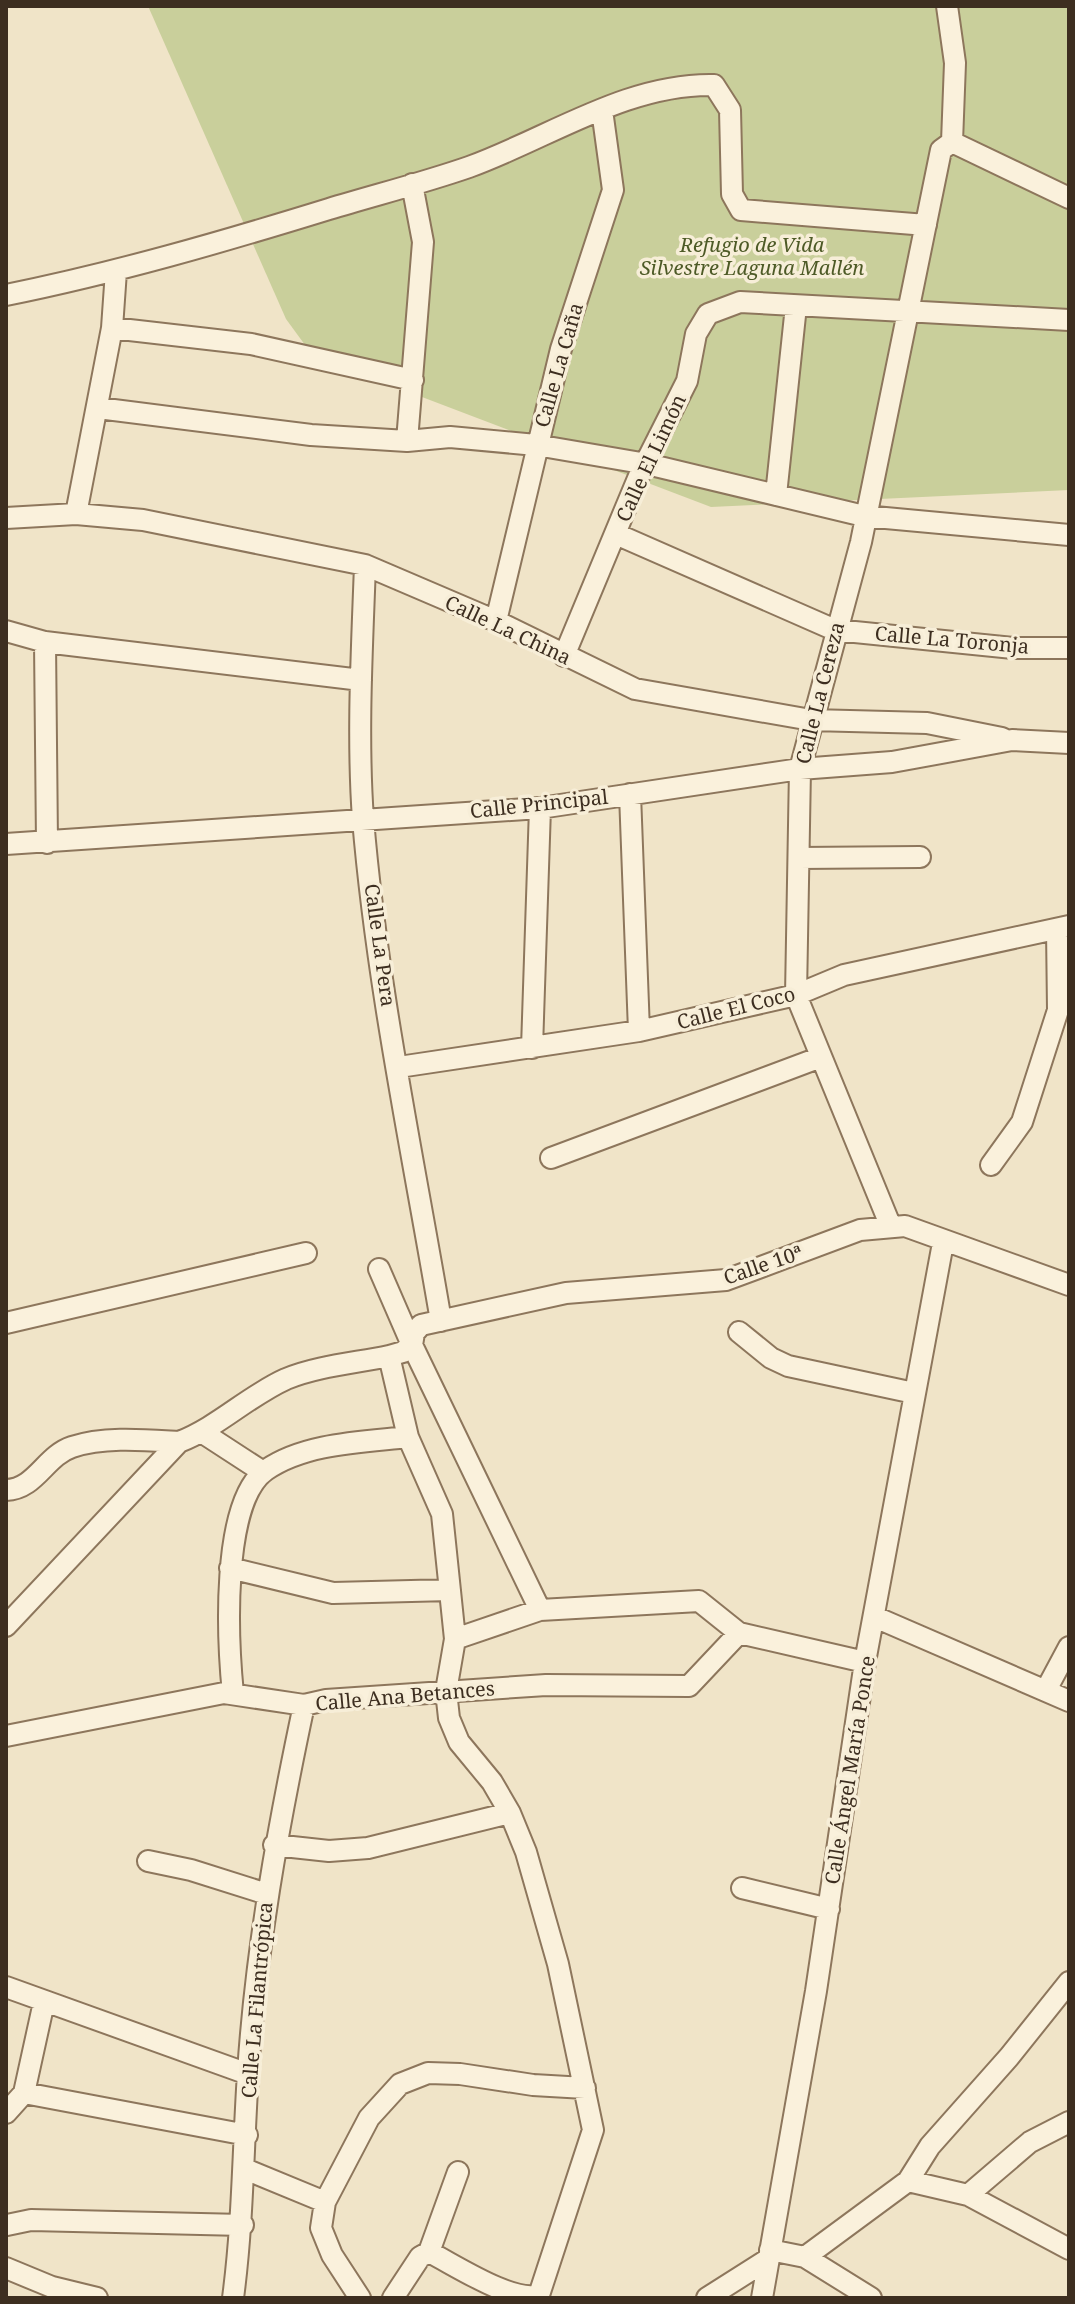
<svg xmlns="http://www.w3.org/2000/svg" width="1075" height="2304" viewBox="0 0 1075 2304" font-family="'Noto Serif',serif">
<rect width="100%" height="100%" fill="#f0e4c8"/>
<path fill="#c9cf9b" d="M148 6H1069V490L711 507 330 362 305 345 286 319Z"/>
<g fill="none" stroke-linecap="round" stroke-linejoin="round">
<g stroke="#8d765c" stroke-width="24">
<path id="minor" d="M947 6 955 63 952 142
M6 295C115 273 222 242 329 209 375 195 423 183 469 167 549 138 627 83 714 85L730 110 732 194 741 210 926 225
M112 328 251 344 413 380
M98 408 311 435 407 441 450 437 536 445 647 464 864 516 1069 535
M407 441 423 242 412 184
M776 495 796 306
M76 514 112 328 116 271
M6 518 76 514 143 520 365 565 496 621 635 689 811 720 927 723 1002 738
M616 534 835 630 1013 648H1069
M365 565C362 649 357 735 363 819 377 987 413 1155 441 1321
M496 621 561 349 613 190 602 110
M6 631 45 642 361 680
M45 642 47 843
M564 656 639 476 687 381 696 334 708 314 740 302 1069 320
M630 794 639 1031
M6 844 540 808 800 769 892 762 1012 740 1069 743
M799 858 920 857
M532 1048 540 808
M399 1067 639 1031 796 995 844 975 1069 926
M551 1158 821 1057
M991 1165 1022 1122 1058 1010 1057 929
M891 1227 796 995 800 769 861 542 941 150 952 142 1069 198
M379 1269 412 1345 403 1352 389 1356 408 1437 442 1514 455 1639
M6 1323 306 1253
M739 1332 771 1358 788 1366 914 1393
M203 1433 263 1472
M6 1490C36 1489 45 1456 72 1447 104 1436 146 1440 179 1442
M230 1568 333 1593 450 1590
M540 1610 412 1345 414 1333 421 1325 566 1293 726 1280 860 1230 905 1226 1069 1285
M875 1617 1069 1701
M6 1626 179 1442C218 1427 248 1396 286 1379 317 1366 356 1363 389 1356
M1046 1690 1069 1647
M233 1694C228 1644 220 1502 266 1470 305 1443 363 1442 408 1437
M6 1736 224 1693 304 1705 326 1700 546 1685 689 1686 739 1633
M274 1845 329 1851 368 1848 510 1813
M148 1861 191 1870 267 1894
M742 1888 829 1909
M6 1987 248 2074
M24 2093 247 2135
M6 2113 24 2093 44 2002
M245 2169 325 2202
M908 2181 968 2195 1069 2249
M968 2195 1030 2142 1069 2122
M7 2225 31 2220 243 2225
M770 2250 805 2257 908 2181 930 2146 1009 2057 1069 1982
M429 2252 458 2172
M805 2257 871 2298
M6 2268 52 2287 97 2298
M233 2298C243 2223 243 2148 248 2073 256 1949 278 1827 304 1705
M360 2298 332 2255 321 2228 325 2202 369 2118 400 2084 428 2073 460 2074 533 2085 585 2088
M393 2298 420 2257 429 2252C455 2265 512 2303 539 2295L593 2130 558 1964 526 1852 510 1813 492 1782 459 1742 449 1718 446 1691 455 1639 540 1610 699 1601 739 1633 865 1662
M707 2298 767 2260
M762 2298 816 1991 865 1662 943 1243"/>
</g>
<use href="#minor" stroke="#faf1dc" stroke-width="20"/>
</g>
<g text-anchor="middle" stroke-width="7" stroke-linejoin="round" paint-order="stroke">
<g font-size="20" font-style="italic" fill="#4d5a26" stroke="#f7eed8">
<text x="752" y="252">Refugio de Vida<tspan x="752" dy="23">Silvestre Laguna Mallén</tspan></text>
</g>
<g font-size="20" fill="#3d2e20" stroke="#f7eed8">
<text transform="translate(559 365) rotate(-74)" y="7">Calle La Caña</text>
<text transform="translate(651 458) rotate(-65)" y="7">Calle El Limón</text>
<text transform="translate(508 630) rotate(25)" y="7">Calle La China</text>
<text transform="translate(952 640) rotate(5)" y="7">Calle La Toronja</text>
<text transform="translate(820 693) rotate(-76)" y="7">Calle La Cereza</text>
<text transform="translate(539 804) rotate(-6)" y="7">Calle Principal</text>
<text transform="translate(380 945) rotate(82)" y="7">Calle La Pera</text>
<text transform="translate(736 1008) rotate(-14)" y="7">Calle El Coco</text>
<text transform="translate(763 1265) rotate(-19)" y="7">Calle 10ª</text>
<text transform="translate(405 1696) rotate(-5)" y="7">Calle Ana Betances</text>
<text transform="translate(850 1770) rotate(-81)" y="7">Calle Ángel María Ponce</text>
<text transform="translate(257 2000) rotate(-85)" y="7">Calle La Filantrópica</text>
</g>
</g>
<rect width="1075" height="2304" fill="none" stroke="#3d2e20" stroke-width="16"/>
</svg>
